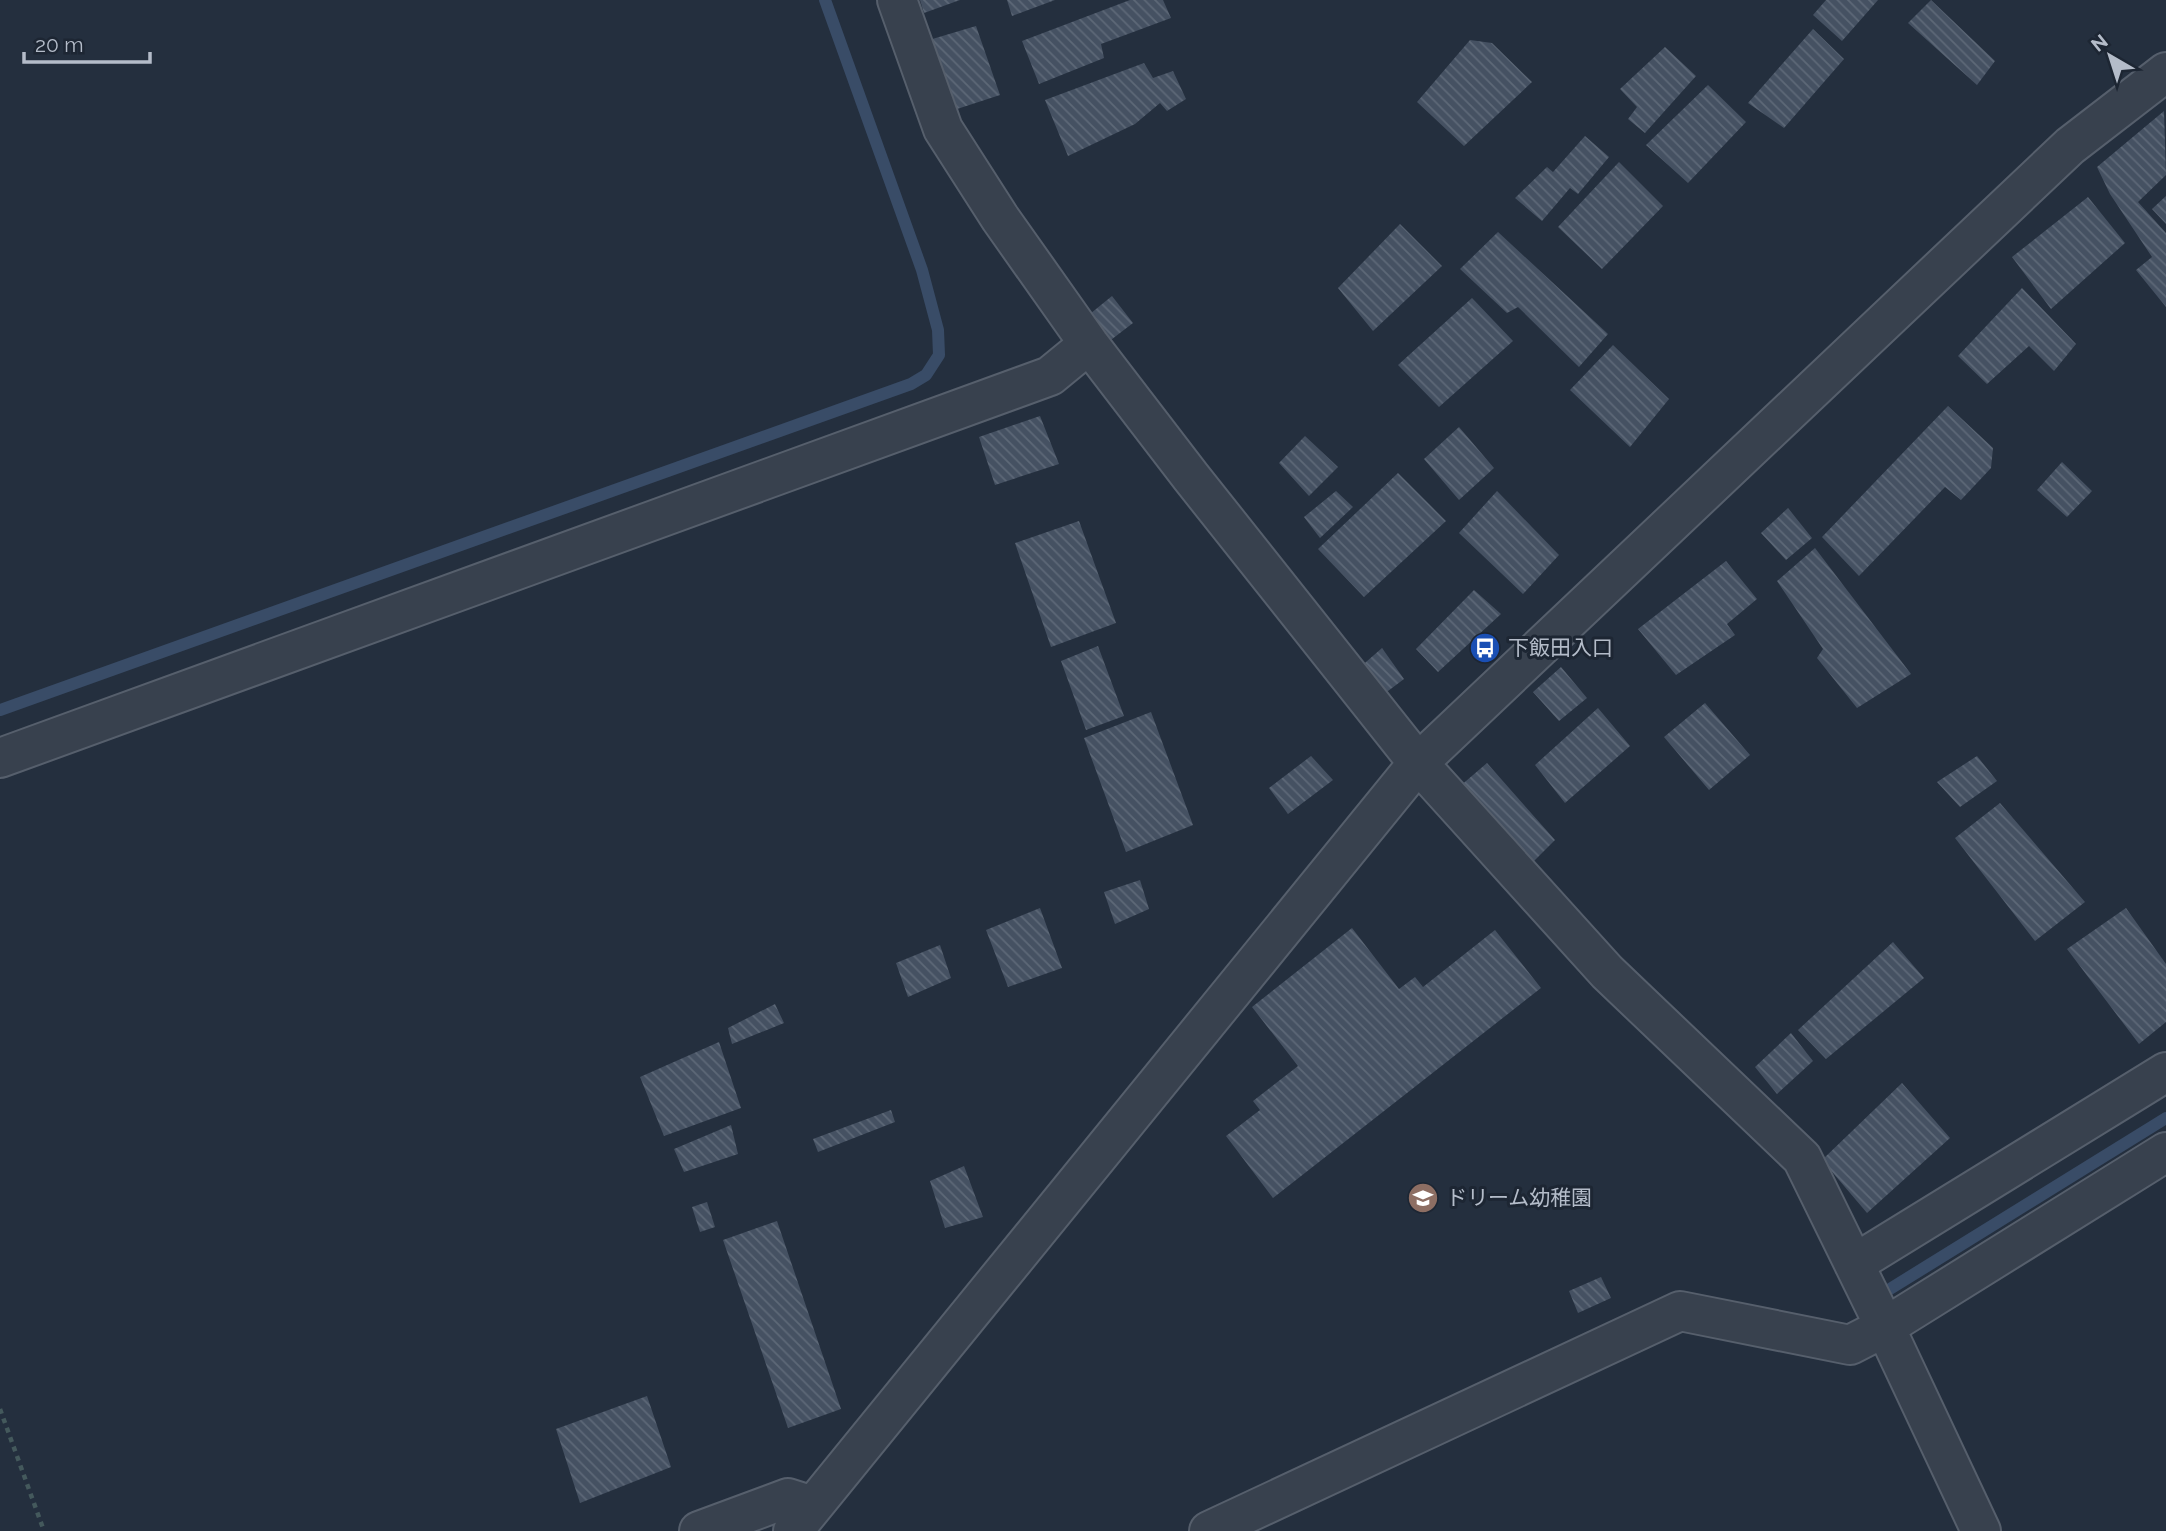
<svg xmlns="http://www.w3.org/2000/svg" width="2166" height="1531" viewBox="0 0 2166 1531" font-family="Raleway,'Noto Sans JP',sans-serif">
<defs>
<pattern id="building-back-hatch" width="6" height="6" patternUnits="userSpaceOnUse" patternTransform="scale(1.75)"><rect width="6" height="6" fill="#455162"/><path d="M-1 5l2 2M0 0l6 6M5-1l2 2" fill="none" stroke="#5d6877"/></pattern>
</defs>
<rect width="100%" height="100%" fill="#242f3e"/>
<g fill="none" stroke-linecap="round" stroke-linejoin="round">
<path stroke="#394c67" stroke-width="12" d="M0 710 911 384 926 375 939 355 938 330 922 270 825 0
M1877 1297 2166 1118"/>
</g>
<path fill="url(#building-back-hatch)" d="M920 0H960L924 13Z
M1007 0H1055L1012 16Z
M1130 0H1163L1171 18 1101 44 1104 58 1039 84 1022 41Z
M1826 0H1878L1842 41 1813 15Z
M1931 0 1995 61 1977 85 1908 23Z
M976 26 1000 95 954 110 929 40Z
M1813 29 1844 59 1784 128 1748 103Z
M1470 40 1492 43 1532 82 1464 146 1417 102Z
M1665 47 1696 76 1645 133 1628 119 1637 107 1620 89Z
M1144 63 1153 78 1173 71 1186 99 1167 111 1160 103 1135 124 1068 156 1045 100Z
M1708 85 1746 122 1688 183 1646 145Z
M2164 111 2166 175 2138 202 2166 233V307L2136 270 2152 257 2110 194 2097 167Z
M1585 136 1609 157 1578 194 1570 188 1542 221 1515 198 1547 167 1553 172Z
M1619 162 1663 206 1602 269 1558 227Z
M2166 196V224L2152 209Z
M2088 197 2125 243 2051 309 2012 257Z
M1400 224 1442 266 1373 331 1338 288Z
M1498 232 1608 334 1579 367 1518 307 1507 313 1460 269Z
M2022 288 2076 344 2054 371 2029 346 1987 384 1958 356Z
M1112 296 1133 323 1103 346 1085 318Z
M1472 298 1513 341 1439 407 1398 365Z
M1613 345 1669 399 1630 447 1570 390Z
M1948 406 1993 448 1991 468 1961 500 1945 487 1859 576 1822 537Z
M1040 416 1059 464 995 485 979 437Z
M1459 427 1494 468 1459 500 1424 459Z
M1305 436 1338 467 1309 496 1279 463Z
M2062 462 2092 491 2067 517 2037 490Z
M1398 473 1446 521 1364 597 1318 549Z
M1336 491 1353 507 1320 538 1304 517Z
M1497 491 1559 555 1523 594 1459 533Z
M1788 508 1812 538 1786 560 1761 533Z
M1079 521 1116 623 1051 647 1015 543Z
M1815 548 1911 674 1857 708 1817 658 1823 649 1777 581Z
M1726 561 1757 599 1727 624 1735 635 1676 675 1638 629Z
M1474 590 1501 614 1438 672 1416 649Z
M1098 646 1124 716 1086 730 1061 661Z
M1382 648 1404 679 1380 697 1358 669Z
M1561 667 1587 698 1559 721 1533 692Z
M1705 703 1750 755 1709 790 1664 737Z
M1598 708 1630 746 1565 803 1535 765Z
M1151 712 1193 825 1126 852 1084 738Z
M1311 756 1333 780 1288 814 1269 788Z
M1977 756 1997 781 1960 807 1937 782Z
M1487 763 1555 840 1530 865 1459 787Z
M2000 803 2085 902 2035 941 1955 838Z
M1140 880 1149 909 1115 924 1104 892Z
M1040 908 1062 968 1008 987 986 930Z
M2126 908 2166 964V1022L2139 1044 2067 949Z
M1352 928 1399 989 1415 977 1423 987 1495 930 1541 988 1273 1198 1226 1136 1260 1110 1253 1101 1298 1066 1252 1007Z
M1893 942 1924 978 1826 1059 1798 1030Z
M940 945 951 978 908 997 896 963Z
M775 1004 784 1023 732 1044 728 1028Z
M1791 1033 1813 1061 1777 1094 1755 1067Z
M719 1042 741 1108 664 1136 640 1077Z
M1902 1083 1950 1138 1867 1213 1822 1160Z
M891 1110 895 1122 818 1152 813 1139Z
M731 1125 738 1154 684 1172 674 1149Z
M964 1166 983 1217 945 1228 930 1181Z
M707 1202 715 1227 700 1232 692 1207Z
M777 1221 841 1409 788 1428 723 1240Z
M1601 1277 1611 1298 1578 1313 1569 1291Z
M647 1396 671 1467 580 1503 556 1429Z"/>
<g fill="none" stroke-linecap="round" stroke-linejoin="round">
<g stroke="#565f6c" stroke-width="42">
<path id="street" d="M897 0 943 129 1000 218 1089 344 1191 477 1418 763 1607 972 1802 1158 1885 1327 1981 1531
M0 758 1050 376 1089 344
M1854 1264 2166 1072
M699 1531 788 1498 813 1506
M793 1531 1418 763 2070 146 2166 72
M1209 1531 1680 1311 1850 1345 1885 1327 2166 1152"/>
</g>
<path stroke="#44595c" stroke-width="4.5" stroke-dasharray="5 5" stroke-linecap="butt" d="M0 1409 44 1531"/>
<use href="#street" stroke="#38414e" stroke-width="38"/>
</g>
<defs>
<g id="bus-disc" transform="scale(1.575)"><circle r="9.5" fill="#1a4fb4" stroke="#1d2633"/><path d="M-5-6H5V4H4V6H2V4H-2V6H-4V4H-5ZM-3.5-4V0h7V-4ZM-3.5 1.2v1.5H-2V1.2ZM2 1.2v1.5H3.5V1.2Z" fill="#fff"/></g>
<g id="school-disc" transform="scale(1.575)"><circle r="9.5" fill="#8d6e63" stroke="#1d2633"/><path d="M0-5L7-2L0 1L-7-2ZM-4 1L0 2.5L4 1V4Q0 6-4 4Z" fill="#fff"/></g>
</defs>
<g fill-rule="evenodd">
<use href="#bus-disc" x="1485" y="648"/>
<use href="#school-disc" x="1423" y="1198"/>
</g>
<g text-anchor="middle" stroke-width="6" stroke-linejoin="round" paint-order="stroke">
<g font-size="21" fill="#b4bcc9" stroke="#1d2633" text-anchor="start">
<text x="1508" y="655">下飯田入口</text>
<text x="1446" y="1205">ドリーム幼稚園</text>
</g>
</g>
<g transform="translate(2110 56) rotate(321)" stroke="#1d2633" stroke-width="5" paint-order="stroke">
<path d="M0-5L12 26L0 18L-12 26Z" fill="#b4bcc9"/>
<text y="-10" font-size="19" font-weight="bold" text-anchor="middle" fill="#b4bcc9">N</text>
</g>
<path d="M24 52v10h126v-10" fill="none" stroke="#b4bcc9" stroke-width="3.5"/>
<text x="35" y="52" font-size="21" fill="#b4bcc9" stroke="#1d2633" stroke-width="5" paint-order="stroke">20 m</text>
</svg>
